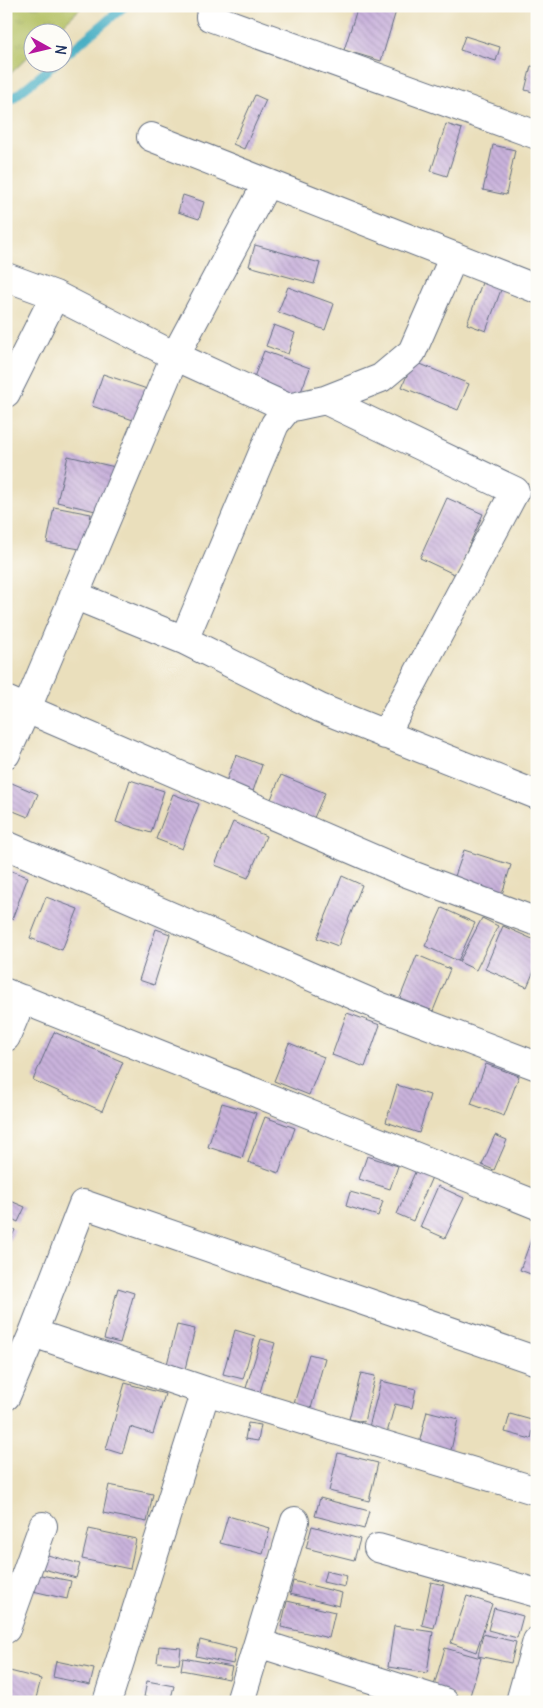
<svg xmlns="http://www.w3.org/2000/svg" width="543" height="1708" viewBox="0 0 543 1708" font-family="Delius,sans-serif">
<defs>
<pattern id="grass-tufts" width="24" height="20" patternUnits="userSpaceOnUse" patternTransform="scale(1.25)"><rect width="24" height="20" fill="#b2bf61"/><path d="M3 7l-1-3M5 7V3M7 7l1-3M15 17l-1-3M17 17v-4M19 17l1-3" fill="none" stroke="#98a457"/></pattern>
<pattern id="building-back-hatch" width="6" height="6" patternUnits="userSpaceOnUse" patternTransform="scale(1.25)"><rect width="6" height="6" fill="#c9b2db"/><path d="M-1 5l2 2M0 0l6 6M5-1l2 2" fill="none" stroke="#ac99be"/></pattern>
</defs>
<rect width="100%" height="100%" fill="#fdfcf7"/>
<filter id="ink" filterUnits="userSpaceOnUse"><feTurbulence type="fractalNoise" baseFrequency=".02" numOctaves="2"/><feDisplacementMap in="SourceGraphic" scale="10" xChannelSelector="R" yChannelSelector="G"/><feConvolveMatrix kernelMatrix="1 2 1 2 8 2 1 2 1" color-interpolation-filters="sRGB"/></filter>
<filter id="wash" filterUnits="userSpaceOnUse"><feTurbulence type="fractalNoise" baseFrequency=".0096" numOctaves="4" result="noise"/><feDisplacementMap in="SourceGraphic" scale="20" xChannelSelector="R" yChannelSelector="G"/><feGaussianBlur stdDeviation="1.12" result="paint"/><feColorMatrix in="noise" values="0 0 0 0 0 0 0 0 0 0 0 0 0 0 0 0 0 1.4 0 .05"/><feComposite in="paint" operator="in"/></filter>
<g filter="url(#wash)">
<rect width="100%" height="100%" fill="#eadfbc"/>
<path fill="url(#grass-tufts)" stroke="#667760" d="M6 6H83L55 32H32V53L6 78Z"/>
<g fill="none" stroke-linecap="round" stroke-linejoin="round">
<path stroke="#44adc3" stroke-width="9" d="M62 58 125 6
M6 104 57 62"/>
</g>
<g id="blocks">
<path fill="url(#building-back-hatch)" d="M358 6H381L396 11 381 61 344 50Z
M465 36 500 47 496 61 460 50Z
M531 66 537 67V93L525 90Z
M255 95 266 100 244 149 233 144Z
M446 124 462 129 447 176 431 171Z
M493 145 515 150 506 195 483 190Z
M183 195 204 202 199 219 178 212Z
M255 245 320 263 314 284 249 266Z
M483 280 502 287 486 331 467 324Z
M288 287 334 304 325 330 278 312Z
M274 325 295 333 288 354 266 346Z
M264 351 310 368 297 402 251 385Z
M413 361 469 384 458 410 402 387Z
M103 374 147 389 136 421 92 406Z
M68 456 115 467 104 513 57 502Z
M447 498 483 514 456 575 420 558Z
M54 507 91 514 85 550 47 543Z
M236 755 262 765 251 797 224 787Z
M281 775 325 793 309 829 266 811Z
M130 780 164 791 151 833 116 822Z
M7 781 38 794 28 817 6 808Z
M173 794 199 804 182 849 156 839Z
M233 822 266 836 248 878 215 865Z
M464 850 511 865 500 901 452 885Z
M6 869 28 877 12 919 6 917Z
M342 876 362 885 338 946 317 938Z
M46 897 78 909 62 950 30 938Z
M442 908 475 923 458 961 425 946Z
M482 918 498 926 476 970 459 962Z
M503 926 537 941V964L527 987 485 969Z
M156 929 170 934 154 985 139 980Z
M417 955 450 969 433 1011 400 998Z
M347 1013 380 1025 365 1067 332 1055Z
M54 1032 123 1062 102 1111 33 1080Z
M289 1043 324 1057 309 1095 274 1081Z
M486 1064 519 1076 504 1116 471 1104Z
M397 1085 430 1095 419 1133 386 1122Z
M222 1103 256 1113 242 1158 208 1147Z
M265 1117 295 1128 279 1173 248 1162Z
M495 1135 507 1140 494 1170 482 1165Z
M367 1156 398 1166 390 1189 359 1179Z
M416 1170 432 1177 413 1221 397 1214Z
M438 1186 464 1198 445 1238 420 1227Z
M350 1192 383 1201 378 1216 346 1206Z
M6 1199 25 1207 18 1222 6 1216Z
M6 1225 15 1230 6 1248Z
M535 1229 537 1230 536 1276 520 1270Z
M118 1288 134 1293 120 1343 104 1339Z
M177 1325 195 1329 184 1373 166 1368Z
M235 1330 255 1336 243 1379 223 1374Z
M261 1339 275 1343 260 1392 246 1388Z
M309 1354 325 1358 310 1412 293 1407Z
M361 1373 375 1376 364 1422 349 1419Z
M381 1381 416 1389 412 1408 395 1404 387 1433 369 1427Z
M125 1383 165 1394 153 1434 130 1427 122 1454 106 1449Z
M427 1411 458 1419 449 1459 417 1452Z
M510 1414 535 1421 531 1439 505 1432Z
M248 1423 261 1425 258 1441 245 1439Z
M338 1453 378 1463 369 1501 329 1491Z
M109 1485 153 1494 147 1522 103 1513Z
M320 1498 369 1511 364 1529 315 1516Z
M228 1516 270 1528 263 1554 220 1543Z
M312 1526 360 1539 354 1560 306 1548Z
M89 1529 136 1539 130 1569 82 1559Z
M44 1554 80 1564 76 1578 40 1568Z
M326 1571 347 1576 345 1587 323 1582Z
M36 1574 71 1581 67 1599 33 1591Z
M293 1581 342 1593 339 1606 290 1594Z
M431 1582 444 1585 434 1628 422 1625Z
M467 1596 492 1604 476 1652 451 1643Z
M287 1601 335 1612 329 1638 281 1627Z
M494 1608 523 1616 517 1638 488 1630Z
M394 1626 433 1632 427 1673 388 1667Z
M483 1634 516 1642 511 1663 478 1656Z
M200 1640 236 1649 233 1664 196 1656Z
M159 1646 181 1648 179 1664 157 1662Z
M445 1648 481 1658 469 1699 433 1689Z
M183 1658 232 1667 229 1679 181 1670Z
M56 1661 94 1669 90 1685 53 1677Z
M6 1670 41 1679 35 1702H6Z
M147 1681 174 1686 170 1702 144 1697Z"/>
</g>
</g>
<g filter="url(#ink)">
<use href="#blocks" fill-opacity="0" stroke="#636d7f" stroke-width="1"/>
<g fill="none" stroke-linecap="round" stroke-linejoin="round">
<g stroke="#636d7f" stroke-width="30">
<path id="minor" d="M210 17 537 135
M151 137 537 289
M6 277 55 295
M6 393 55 295 175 356 288 408
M325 400 381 378 412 352 454 256
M74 595 184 640 320 708 537 795
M184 640 275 424 288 408 325 400 515 491 385 735
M6 700 404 872 537 922
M6 754 27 708 175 356 267 183
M6 845 379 1006 537 1066
M6 993 537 1205
M6 1037 22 999
M537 1361 83 1204 33 1333 206 1391 537 1491
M6 1396 33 1333
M378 1548 537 1593
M6 1629 43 1526
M258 1643 444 1702
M107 1702 206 1391
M240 1702 295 1521
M520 1702 537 1641"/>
</g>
<use href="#minor" stroke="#fff" stroke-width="28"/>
</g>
</g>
<rect width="543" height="1708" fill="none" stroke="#fdfcf7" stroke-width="25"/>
<g transform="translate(48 48) rotate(98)"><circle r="24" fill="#fdfcf7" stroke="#a3aaba"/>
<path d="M0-4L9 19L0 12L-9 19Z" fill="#b5179e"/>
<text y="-8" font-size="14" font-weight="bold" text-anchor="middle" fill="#1b2f5e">N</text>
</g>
</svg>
